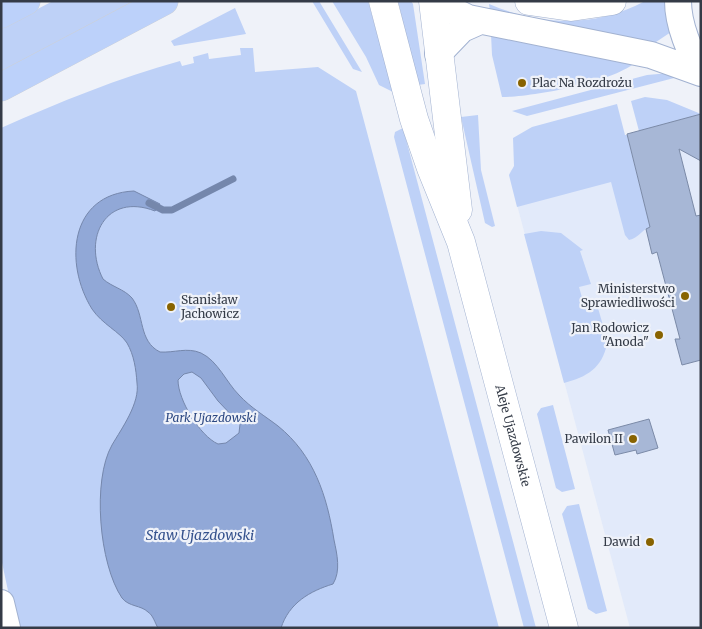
<svg xmlns="http://www.w3.org/2000/svg" width="702" height="629" viewBox="0 0 702 629" font-family="Merriweather,serif">
<rect width="100%" height="100%" fill="#eff2f9"/>
<path fill="#e2eafa" d="M701 114V628H630L509 175 511 170Z"/>
<path fill="#bed1f7" d="M53 1H147L1 76V28Z
M312 1H319L362 72 353 69Z
M332 1H368L393 92 379 85 366 57Z
M398 1H411L413 4 425 84 418 85Z
M645 1H667L671 32 653 44 490 12 489 4C540 26 596 28 645 1Z
M235 8 246 34 174 46 171 41Z
M491 34 637 61C615 82 533 97 502 97L492 55Z
M240 48H253L255 72 318 67 356 91 499 628H16L1 558V128C60 102 118 78 180 61L182 66 194 63 193 57 208 53 209 59 241 55Z
M670 73 678 77 527 116 512 111 647 75Z
M645 97 667 100 701 114 639 131 631 101Z
M617 104 625 135H627L650 227C641 230 639 238 629 240L625 235 611 182 517 207 509 175 514 166 513 138 532 127Z
M478 115 481 170 495 226 492 227 485 223 461 117Z
M403 128 536 628H524L394 137 395 132Z
M541 231 561 233 583 250 580 251 591 284 579 287 583 301 595 298 605 332V344H607C602 368 587 377 564 383L524 234Z
M553 405 575 489 562 492 556 488 537 414 541 408Z
M579 504 607 611 596 614 588 609 562 514 567 506Z"/>
<path fill="#91a8d7" stroke="#7587ac" fill-rule="evenodd" d="M134 191 160 204 155 211C106 192 82 238 103 279 112 287 124 289 132 298 145 315 138 341 160 352 174 353 187 347 201 353 218 361 226 382 239 395 251 408 265 416 278 426 314 455 327 496 334 540 337 554 341 571 333 584 310 591 289 603 281 628H158C155 623 153 615 148 612 141 605 129 607 122 598 99 564 92 480 112 445 122 428 140 403 137 383 136 369 134 355 127 343 120 332 102 324 92 309 64 264 69 194 134 191ZM192 372 201 378 218 401 240 424 239 433 226 443 218 444C200 436 178 400 178 380L184 374Z"/>
<g fill="none" stroke-linecap="round" stroke-linejoin="round">
<path stroke="#7587ac" stroke-width="7" d="M149 203 163 210H172L233 179"/>
</g>
<path fill="#a7b7d6" stroke="#7b8aa7" d="M701 114V161L679 149 696 216 701 215V360L682 365 675 339H680L657 252 652 254 646 229 650 227 627 134Z
M649 419 658 448 637 454 636 450 615 455 608 430Z"/>
<g fill="none" stroke-linecap="round" stroke-linejoin="round">
<g stroke="#a2b2d1" stroke-width="28">
<path id="street" d="M434 1 468 18 651 55 701 73
M678 1C678 26 690 51 701 73
M438 54 462 29 480 21
M1 603 7 628"/>
</g>
<g stroke="#a2b2d1" stroke-width="29">
<g id="secondary">
<path id="s1" d="M383 1 414 119 431 168 461 242 564 628"/>
<path d="M433 1 458 210"/>
<path d="M529 1 571 7 612 1"/>
</g>
</g>
<g stroke="#ced0d3" stroke-width="29">
<path id="primary" d="M1 14 26 1
M1 87 164 1"/>
</g>
<use href="#street" stroke="#fff" stroke-width="26"/>
<use href="#secondary" stroke="#fff" stroke-width="28"/>
<use href="#primary" stroke="#bcd1fa" stroke-width="28"/>
</g>
<g fill="#886300" stroke="#eff2f9" stroke-width="2">
<circle cx="522" cy="83" r="5"/>
<circle cx="685" cy="296" r="5"/>
<circle cx="171" cy="307" r="5"/>
<circle cx="659" cy="335" r="5"/>
<circle cx="633" cy="439" r="5"/>
<circle cx="650" cy="542" r="5"/>
</g>
<g text-anchor="middle" stroke-width="4.5" stroke-linejoin="round" paint-order="stroke">
<g font-size="12" fill="#343b47" stroke="#eff2f9" text-anchor="end">
<text x="532" y="87" text-anchor="start">Plac Na Rozdrożu</text>
<text x="675" y="293">Ministerstwo<tspan x="675" dy="14">Sprawiedliwości</tspan></text>
<text x="181" y="304" text-anchor="start">Stanisław<tspan x="181" dy="14">Jachowicz</tspan></text>
<text x="649" y="332">Jan Rodowicz<tspan x="649" dy="14">"Anoda"</tspan></text>
<text x="623" y="443">Pawilon II</text>
<text x="640" y="546">Dawid</text>
</g>
<g font-size="12" font-style="italic" fill="#2c4882" stroke="#eff2f9">
<text x="211" y="422">Park Ujazdowski</text>
</g>
<g font-size="12" fill="#343b47" stroke="#eff2f9">
<text dy="4" stroke="none"><textPath href="#s1" startOffset="454">Aleje Ujazdowskie</textPath></text>
</g>
<g font-size="14" font-style="italic" fill="#35528d" stroke="#eff2f9">
<text x="200" y="540">Staw Ujazdowski</text>
</g>
</g>
<rect width="702" height="629" fill="none" stroke="#343b47" stroke-width="5"/>
</svg>
